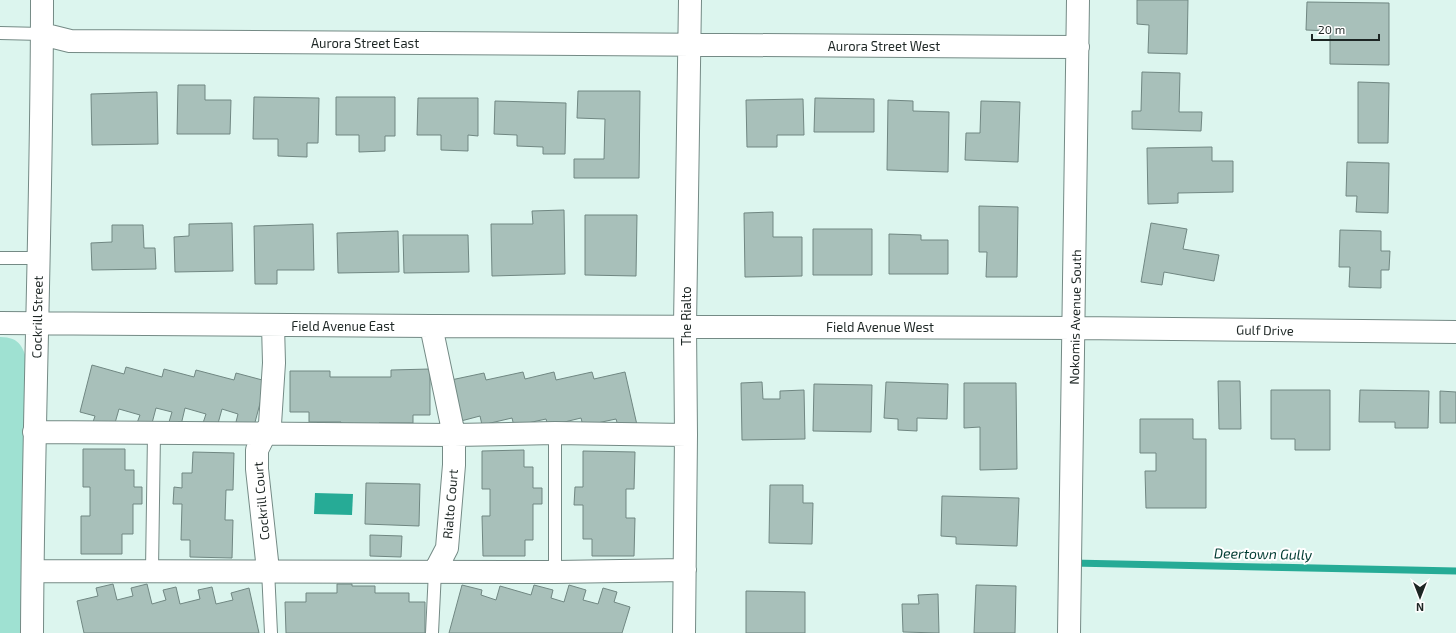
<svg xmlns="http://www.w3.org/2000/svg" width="1456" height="633" viewBox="0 0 1456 633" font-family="'Exo 2',sans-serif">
<rect width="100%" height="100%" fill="#dcf5ee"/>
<path fill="#9fe1d2" d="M0 337C21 337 23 348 29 366L24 633H0Z"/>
<path fill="#26ab96" d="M315 493 353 494 352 515 314 514Z"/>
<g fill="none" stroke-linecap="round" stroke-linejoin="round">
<path stroke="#26ab96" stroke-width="7" d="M1072 563 1456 571"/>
</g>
<path fill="#a8c0ba" stroke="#708782" d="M1137 0H1188L1187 54 1148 53 1149 25 1137 24Z
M1307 2 1389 3V65L1330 64V31L1306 30Z
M1142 72 1180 73 1179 112H1202L1201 131 1132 129V111H1141Z
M1358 82 1389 83 1388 143H1358Z
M178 85H205V100H231L230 134H177Z
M578 91H640L639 178H574V159H604L605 119 577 118Z
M157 92 158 144 92 145 91 94Z
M254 97 319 98 318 143H307V157L278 156V139H253Z
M336 97H395V136H385V151L359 152V135H336Z
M418 98H478V136L468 135V151L441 150V135H417Z
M815 98 874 99V132H814Z
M803 99 804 135H777V147H747L746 100Z
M888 100 913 101V111L949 112 948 172 887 170Z
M495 101 566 103 565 154H543V147L517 146V135L494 134Z
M981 101 1020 102 1018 162 965 160 966 133H980Z
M1212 147V161H1233V192L1178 193V203L1148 204 1147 148Z
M1347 162 1389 163 1388 213 1356 212 1357 196H1346Z
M979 206 1018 207 1017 277H986L987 252H979Z
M564 210 565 274 492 276 491 224H533L532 211Z
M773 212V237H802V276L745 277 744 213Z
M585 215H637L636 276 585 275Z
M232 223 233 271 175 272 174 237 189 236V224Z
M1151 223 1187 229 1183 249 1219 255 1214 281 1164 272 1162 285 1141 282Z
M313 224 314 270H277V284H255L254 226Z
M112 225H143L144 248H155L156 269 92 270 91 243 112 242Z
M813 229H872V275H813Z
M1340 230 1381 231V251H1390L1389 270H1381V288L1349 287 1350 267H1339Z
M398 231 399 272 338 273 337 233Z
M889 234 921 235V240H948V274H889Z
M403 235H468L469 272 404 273Z
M92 365 124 374 126 367 162 377 164 369 194 377 196 370 234 380 236 373 266 381 254 426 236 422 238 414 222 409 217 427 203 423 206 414 185 408 181 425 169 422 172 412 156 408 151 427 137 423 140 415 119 409 113 430 92 425 95 416 80 412Z
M430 369V415H413V423H379L377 431H341V422H309V412H290V371H330V377H391V370Z
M523 372 525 379 554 372 556 380 592 372 594 379 625 372 637 425 619 429 616 419 583 426 581 418 548 426 546 419 514 426 512 418 482 425 480 416 461 421 451 380 484 373 486 380Z
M1218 381H1240L1241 429H1219Z
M762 382 763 399H780V391L804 390 805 439 742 440 741 383Z
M886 382 948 384 947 419 917 418V431L898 430V419L884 418Z
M964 383H1016L1017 469 980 470V427L964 428Z
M814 384 872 385 871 432 813 431Z
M1271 390H1330V450H1295V439H1271Z
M1360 390 1429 391 1428 428H1395V422H1359Z
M1440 391 1456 392V423H1440Z
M1140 419H1193V439H1206V508H1146L1145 471H1156V453H1140Z
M83 449H125V470H134V487H142V504H133V534H122V554H81V516H90V487H83Z
M524 450V467H533V488H542V504H533V540H525V556H483L482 516H490V489H482V451Z
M583 451 635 452 634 489H626V518H635L634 556H592V539H583V505H574L575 487H583Z
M193 452 234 453 233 490H226L225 520H233L232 558 190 557V540H181L182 504H173L174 487 182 488V473H192Z
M366 483 420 484 419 526 365 524Z
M770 485H803V503H813L812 544 769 543Z
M942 496 1019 498 1017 546 956 544V537L941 536Z
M370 535 402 536 401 557 370 556Z
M113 584 117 600 133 596 131 588 147 584 152 604 166 600 163 590 176 587 180 604 200 599 198 590 212 587 216 604 233 600 231 593 249 588 259 633H84L77 601 98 596 96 588Z
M337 584H352V586H375V593H409V602H425V633H286L285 602H306V593H337Z
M462 585 482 590 481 595 496 600 500 586 531 595 534 585 553 590 551 598 564 602 569 585 586 590 583 600 598 604 603 588 617 592 614 602 630 607 622 633H449Z
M976 585 1016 586 1015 633H974Z
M746 591 805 592V633H746Z
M938 594 939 633 903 632 902 604H919L918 595Z"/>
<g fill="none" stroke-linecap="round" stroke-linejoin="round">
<g stroke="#748a85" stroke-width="14">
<path id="service" d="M0 33 42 34
M0 258H39
M152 570 154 433
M268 570 271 633
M555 572V433
M432 633 435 571"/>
</g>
<g stroke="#748a85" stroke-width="24">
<path id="minor" d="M42 34 70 41 1078 47
M0 323 431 326 1075 328 1456 332
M431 326 454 435V465L447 548 435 571
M34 432 454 435 555 433 686 435
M268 570 257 469V450L270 424 274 363 273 325
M33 571 555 572 685 570
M32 633C33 422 42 211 42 0
M684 633 686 435 685 326 690 0
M1069 633 1078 0"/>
</g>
<use href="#service" stroke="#fff" stroke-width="12"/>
<use href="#minor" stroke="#fff" stroke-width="22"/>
</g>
<g text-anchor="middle" stroke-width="4" stroke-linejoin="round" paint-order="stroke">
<g font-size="13" fill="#1d2624" stroke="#fff">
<text x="365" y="48">Aurora Street East</text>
<text x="884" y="51">Aurora Street West</text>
<text transform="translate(686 316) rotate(-90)" y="5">The Rialto</text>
<text transform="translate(37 317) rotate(-89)" y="5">Cockrill Street</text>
<text transform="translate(1075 317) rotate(-89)" y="5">Nokomis Avenue South</text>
<text x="343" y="331">Field Avenue East</text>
<text x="880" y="332">Field Avenue West</text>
<text transform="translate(1265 330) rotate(1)" y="5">Gulf Drive</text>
<text transform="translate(261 501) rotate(-95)" y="5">Cockrill Court</text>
<text transform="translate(450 504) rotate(-85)" y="5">Rialto Court</text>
</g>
<g font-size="14" font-style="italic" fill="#003b32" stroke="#fff">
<text transform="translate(1263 554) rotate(1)" y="5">Deertown Gully</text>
</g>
</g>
<g transform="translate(1420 597) rotate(180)" stroke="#ffffff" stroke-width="3" paint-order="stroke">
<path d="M0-3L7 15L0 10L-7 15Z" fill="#1d2624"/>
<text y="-6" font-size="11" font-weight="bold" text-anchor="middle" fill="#1d2624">N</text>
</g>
<path d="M1312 34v6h67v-6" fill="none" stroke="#1d2624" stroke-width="2"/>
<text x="1318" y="34" font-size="12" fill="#1d2624" stroke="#ffffff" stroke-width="3" paint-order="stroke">20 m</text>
</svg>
